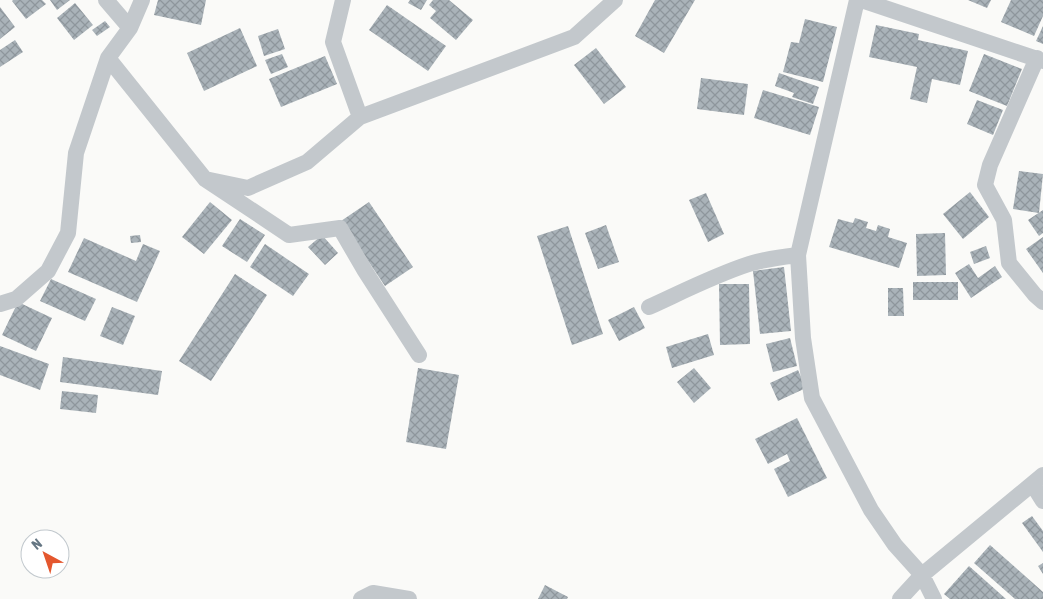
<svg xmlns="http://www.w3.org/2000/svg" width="1043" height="599" viewBox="0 0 1043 599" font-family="'Asap Condensed',sans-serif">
<defs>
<pattern id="building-cross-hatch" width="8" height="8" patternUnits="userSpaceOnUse" patternTransform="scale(1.25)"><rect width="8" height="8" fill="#aab3b9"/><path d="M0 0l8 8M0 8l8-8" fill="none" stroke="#8e969c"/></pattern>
</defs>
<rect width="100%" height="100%" fill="#fafaf8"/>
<path fill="url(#building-cross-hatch)" d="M13 0H42L46 4 26 19 12 1Z
M50 0H70L57 10Z
M158 0H206L201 25 154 15Z
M410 0H427L421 10 408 3Z
M433 0H449L473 20 456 40 430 18 436 11 429 5Z
M655 0H695L664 53 635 36Z
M968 0H991L987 8Z
M1011 0H1043V16L1034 36 1001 22Z
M75 3 93 25 74 40 57 18Z
M387 5 446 46 428 71 369 30Z
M0 7 15 27 0 39Z
M805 19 837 27 823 82 783 72 791 42 799 43Z
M105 21 110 27 97 36 92 30Z
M876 25 919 34 918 40 968 51 960 85 932 79 927 103 910 99 917 67 869 57Z
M1043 26V44L1036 41Z
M240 28 257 66 204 91 187 53Z
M278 29 285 49 264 56 258 36Z
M15 40 23 52 0 67V50Z
M596 48 626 87 604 104 574 65Z
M282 54 288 67 271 74 265 60Z
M984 54 1022 69 1007 106 969 91Z
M325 56 337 84 281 107 269 79Z
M779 73 819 87 813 104 792 97 794 93 775 86Z
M701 78 748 84 744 115 697 109Z
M763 90 819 107 810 135 754 118Z
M977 100 1003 110 993 135 967 124Z
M1019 171 1043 174 1039 213 1013 209Z
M970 192 989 217 963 239 943 214Z
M706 193 724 234 708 242 689 200Z
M210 202 232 220 204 254 182 237Z
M369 202 413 267 385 286 341 221Z
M1043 210V233L1039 236 1028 220Z
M855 218 868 222 866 228 876 231 878 225 890 229 888 237 907 243 899 268 829 247 838 219 853 223Z
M240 219 265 235 247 262 222 246Z
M606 225 619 262 598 269 585 233Z
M568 226 603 334 572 345 537 236Z
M945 233 946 275 917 276 916 234Z
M140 235 141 242 131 243 130 236Z
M322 235 338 253 325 265 308 247Z
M1043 237V273L1026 249Z
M84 238 136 261 143 244 160 251 137 302 68 272Z
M265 244 309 274 293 296 250 267Z
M986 246 990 258 974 264 970 252Z
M969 264 978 278 995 266 1002 277 971 298 955 273Z
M784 267 791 331 760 334 753 271Z
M235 274 267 295 211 381 179 361Z
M51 279 96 299 85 321 40 301Z
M913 282H958V300H913Z
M719 284H749L750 344 720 345Z
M888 288H903L904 316H888Z
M18 302 52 318 36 351 2 335Z
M112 307 135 316 123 345 100 336Z
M634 307 645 328 619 341 608 320Z
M708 334 714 355 672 368 666 347Z
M790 338 797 366 773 372 766 344Z
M0 346 49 364 40 390 0 375Z
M63 357 162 371 158 395 60 382Z
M418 368 459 375 446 449 406 442Z
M694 368 711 388 694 403 677 382Z
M798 370 806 388 778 401 770 383Z
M62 391 98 395 96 413 60 409Z
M797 418 827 478 788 497 774 469 790 461 787 454 768 464 755 439Z
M1032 516 1043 531V552L1022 523Z
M990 545 1043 592V599H1015L974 563Z
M1043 563V574L1038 566Z
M969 566 1006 599H950L944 594Z
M545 585 568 597 567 599H538Z"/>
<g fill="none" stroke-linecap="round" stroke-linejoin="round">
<path stroke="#c3c8cc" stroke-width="16" d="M106 0 130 28
M343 0 333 42 360 117
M857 0 798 255 803 338 812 398 871 510 895 545 922 575 934 599
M861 0 1043 61
M108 58 205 179 289 235 340 228 365 271 419 355
M1037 58 990 165 985 185 1004 220 1009 263 1035 295 1043 302
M205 179 248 188 307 162 360 117 574 37 615 0
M0 304 16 299 48 271 68 233 76 153 108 58 130 28 142 0
M649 307C682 292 715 275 749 264 765 259 782 257 798 255
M1033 485 1043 501
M361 599 373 593 409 599
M900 599 922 575 1043 475"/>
</g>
<g transform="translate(45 554) rotate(320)"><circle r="24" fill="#ffffff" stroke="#c1c8cd"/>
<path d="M0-4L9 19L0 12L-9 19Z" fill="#e4572e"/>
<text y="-8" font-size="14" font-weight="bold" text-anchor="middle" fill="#657683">N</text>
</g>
</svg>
